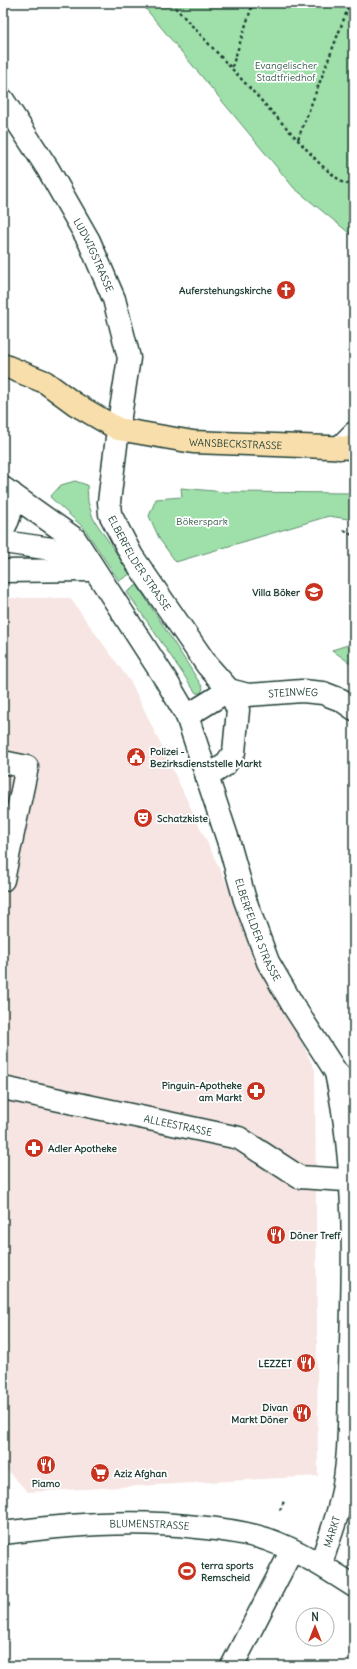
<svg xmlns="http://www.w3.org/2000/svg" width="357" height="1669" viewBox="0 0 357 1669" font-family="Delius,sans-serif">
<rect width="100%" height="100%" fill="#fff"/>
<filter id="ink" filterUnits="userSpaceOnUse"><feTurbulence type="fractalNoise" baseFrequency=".025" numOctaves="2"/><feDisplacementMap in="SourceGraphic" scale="8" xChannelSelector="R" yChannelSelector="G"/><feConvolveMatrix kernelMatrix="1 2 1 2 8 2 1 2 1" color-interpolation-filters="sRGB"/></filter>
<g filter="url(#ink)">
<path fill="#f6e5e3" d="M3 598H70L132 684 315 1070 318 1476 28 1492 3 1466Z"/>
<path fill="#9fe0aa" stroke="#5f8e6f" d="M141 3H354V237L294 188Z
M75 481 87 485 88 502 93 518 130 574 119 581 84 528 50 497 61 485Z
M181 488 225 492 354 493V520L329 516 176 562 160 540 149 516 156 499 182 497Z
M137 585 203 688 201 693H196L127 592Z
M354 643V666L332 650Z"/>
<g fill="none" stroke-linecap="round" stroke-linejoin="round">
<g stroke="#1f3d34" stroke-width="25">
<g id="minor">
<path id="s1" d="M3 100 48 169 89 241 114 299 129 358 118 429 109 502 110 514 132 556 207 665 229 690 238 710 234 752 225 765 207 777"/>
<path d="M339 448 354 433"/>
<path id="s2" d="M3 488 75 539 166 680 187 716 228 840 245 900 268 962 294 1007 336 1072 354 1090"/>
<path d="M3 529C11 517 12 507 11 493"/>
<path d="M3 542 52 549 94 570"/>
<path d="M3 571 90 570"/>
<path id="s3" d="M229 690 248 695 302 691 323 693 341 700 354 709"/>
<path d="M187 716 229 690"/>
<path d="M3 762 27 767 3 880"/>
<path id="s4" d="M3 1088 239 1138 299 1177 345 1180"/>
<path id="s5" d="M3 1533C69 1525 130 1519 197 1527 221 1529 243 1532 266 1539 298 1550 326 1568 354 1586"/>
<path id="s6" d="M321 1564C327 1544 335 1524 340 1504 351 1462 349 1410 350 1368 354 1270 357 1168 336 1073"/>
<path d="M232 1666 292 1550"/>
</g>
</g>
<g stroke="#1f3d34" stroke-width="25">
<g id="major">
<path id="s7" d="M3 365 45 382 75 404 118 429 193 442 354 448"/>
</g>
</g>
<path stroke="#1f3d34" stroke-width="2.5" stroke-dasharray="3 3" stroke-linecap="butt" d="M171 3 321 165 343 183 354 185
M232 67 253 3
M298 139 350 3
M344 530 354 536
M280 1510 285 1499"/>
<use href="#minor" stroke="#fff" stroke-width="22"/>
<use href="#major" stroke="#f8deab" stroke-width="22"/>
</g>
</g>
<defs>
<g id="church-disc" transform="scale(1)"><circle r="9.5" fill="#c8321e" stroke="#fff"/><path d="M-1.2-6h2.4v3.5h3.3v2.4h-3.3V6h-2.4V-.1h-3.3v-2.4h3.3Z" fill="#fff"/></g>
<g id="school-disc" transform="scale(1)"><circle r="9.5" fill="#c8321e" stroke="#fff"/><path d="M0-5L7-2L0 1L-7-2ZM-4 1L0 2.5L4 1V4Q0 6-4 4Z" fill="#fff"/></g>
<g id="civic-disc" transform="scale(1)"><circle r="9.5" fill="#c8321e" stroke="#fff"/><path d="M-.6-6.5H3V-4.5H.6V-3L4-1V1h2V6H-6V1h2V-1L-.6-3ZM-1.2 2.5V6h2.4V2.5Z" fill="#fff"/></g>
<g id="theatre-disc" transform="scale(1)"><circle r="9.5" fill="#c8321e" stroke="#fff"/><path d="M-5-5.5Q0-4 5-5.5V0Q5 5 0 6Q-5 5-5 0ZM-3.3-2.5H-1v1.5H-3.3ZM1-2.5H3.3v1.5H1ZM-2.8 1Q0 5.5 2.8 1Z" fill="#fff"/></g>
<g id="pharmacy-disc" transform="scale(1)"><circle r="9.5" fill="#c8321e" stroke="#fff"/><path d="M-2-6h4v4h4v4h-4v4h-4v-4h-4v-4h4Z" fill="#fff"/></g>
<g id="restaurant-disc" transform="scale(1)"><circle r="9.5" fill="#c8321e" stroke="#fff"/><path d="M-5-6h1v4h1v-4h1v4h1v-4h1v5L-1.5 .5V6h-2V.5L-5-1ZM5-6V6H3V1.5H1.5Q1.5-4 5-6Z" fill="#fff"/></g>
<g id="supermarket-disc" transform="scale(1)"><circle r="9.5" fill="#c8321e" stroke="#fff"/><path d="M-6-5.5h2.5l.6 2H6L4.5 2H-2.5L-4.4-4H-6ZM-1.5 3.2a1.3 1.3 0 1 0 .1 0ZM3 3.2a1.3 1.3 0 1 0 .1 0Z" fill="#fff"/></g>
<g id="stadium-disc" transform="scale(1)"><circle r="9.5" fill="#c8321e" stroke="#fff"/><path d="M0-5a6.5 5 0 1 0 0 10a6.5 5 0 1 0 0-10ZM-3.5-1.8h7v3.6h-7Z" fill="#fff"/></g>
</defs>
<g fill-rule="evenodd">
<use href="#church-disc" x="286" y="290"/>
<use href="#school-disc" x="314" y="592"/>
<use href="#civic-disc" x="136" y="757"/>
<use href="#theatre-disc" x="143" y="818"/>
<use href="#pharmacy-disc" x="256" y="1091"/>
<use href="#pharmacy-disc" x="34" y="1148"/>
<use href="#restaurant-disc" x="276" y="1235"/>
<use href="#restaurant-disc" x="306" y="1363"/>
<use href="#restaurant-disc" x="302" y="1413"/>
<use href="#restaurant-disc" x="46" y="1465"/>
<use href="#supermarket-disc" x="100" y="1473"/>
<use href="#stadium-disc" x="187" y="1571"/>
</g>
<g text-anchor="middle" stroke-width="3.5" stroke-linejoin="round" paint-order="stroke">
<g font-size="10" fill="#395e4c" stroke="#fff">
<text x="286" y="69">Evangelischer<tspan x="286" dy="12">Stadtfriedhof</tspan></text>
<text x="202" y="525">Bökerspark</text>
</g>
<g font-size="10" fill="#1f3d34" stroke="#fff">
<text dy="4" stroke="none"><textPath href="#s1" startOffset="180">LUDWIGSTRASSE</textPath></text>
<text dy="4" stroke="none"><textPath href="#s7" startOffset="251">WANSBECKSTRASSE</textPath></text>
<text dy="4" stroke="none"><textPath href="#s1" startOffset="504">ELBERFELDER STRASSE</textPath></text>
<text dy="4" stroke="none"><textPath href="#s3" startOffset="65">STEINWEG</textPath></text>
<text dy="4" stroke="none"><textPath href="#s2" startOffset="523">ELBERFELDER STRASSE</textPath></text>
<text dy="4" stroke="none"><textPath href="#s4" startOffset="179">ALLEESTRASSE</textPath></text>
<text dy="4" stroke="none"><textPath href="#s5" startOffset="147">BLUMENSTRASSE</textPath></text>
<text dy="4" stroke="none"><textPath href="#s6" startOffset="34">MARKT</textPath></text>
</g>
<g font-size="10" font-weight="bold" fill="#1f3d34" stroke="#fff" text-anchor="start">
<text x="272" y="294" text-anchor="end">Auferstehungskirche</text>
<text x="300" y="596" text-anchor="end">Villa Böker</text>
<text x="150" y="755">Polizei -<tspan x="150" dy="12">Bezirksdienststelle Markt</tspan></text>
<text x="157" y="822">Schatzkiste</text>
<text x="242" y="1089" text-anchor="end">Pinguin-Apotheke<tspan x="242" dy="12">am Markt</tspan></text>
<text x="48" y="1152">Adler Apotheke</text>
<text x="290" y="1239">Döner Treff</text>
<text x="292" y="1367" text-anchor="end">LEZZET</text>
<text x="288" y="1411" text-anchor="end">Divan<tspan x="288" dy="12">Markt Döner</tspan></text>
<text x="114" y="1477">Aziz Afghan</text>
<text x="46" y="1487" text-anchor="middle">Piamo</text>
<text x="201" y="1569">terra sports<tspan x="201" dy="12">Remscheid</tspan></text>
</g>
</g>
<rect width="357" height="1669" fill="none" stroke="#fff" stroke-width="16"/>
<rect x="8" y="8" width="341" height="1653" fill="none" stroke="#1f3d34" stroke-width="1.5" filter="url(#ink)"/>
<g transform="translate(315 1627)"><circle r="19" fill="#ffffff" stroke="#a5b1ae"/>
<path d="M0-3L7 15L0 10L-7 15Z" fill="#c8321e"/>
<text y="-6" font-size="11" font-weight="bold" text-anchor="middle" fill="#1f3d34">N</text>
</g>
</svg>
